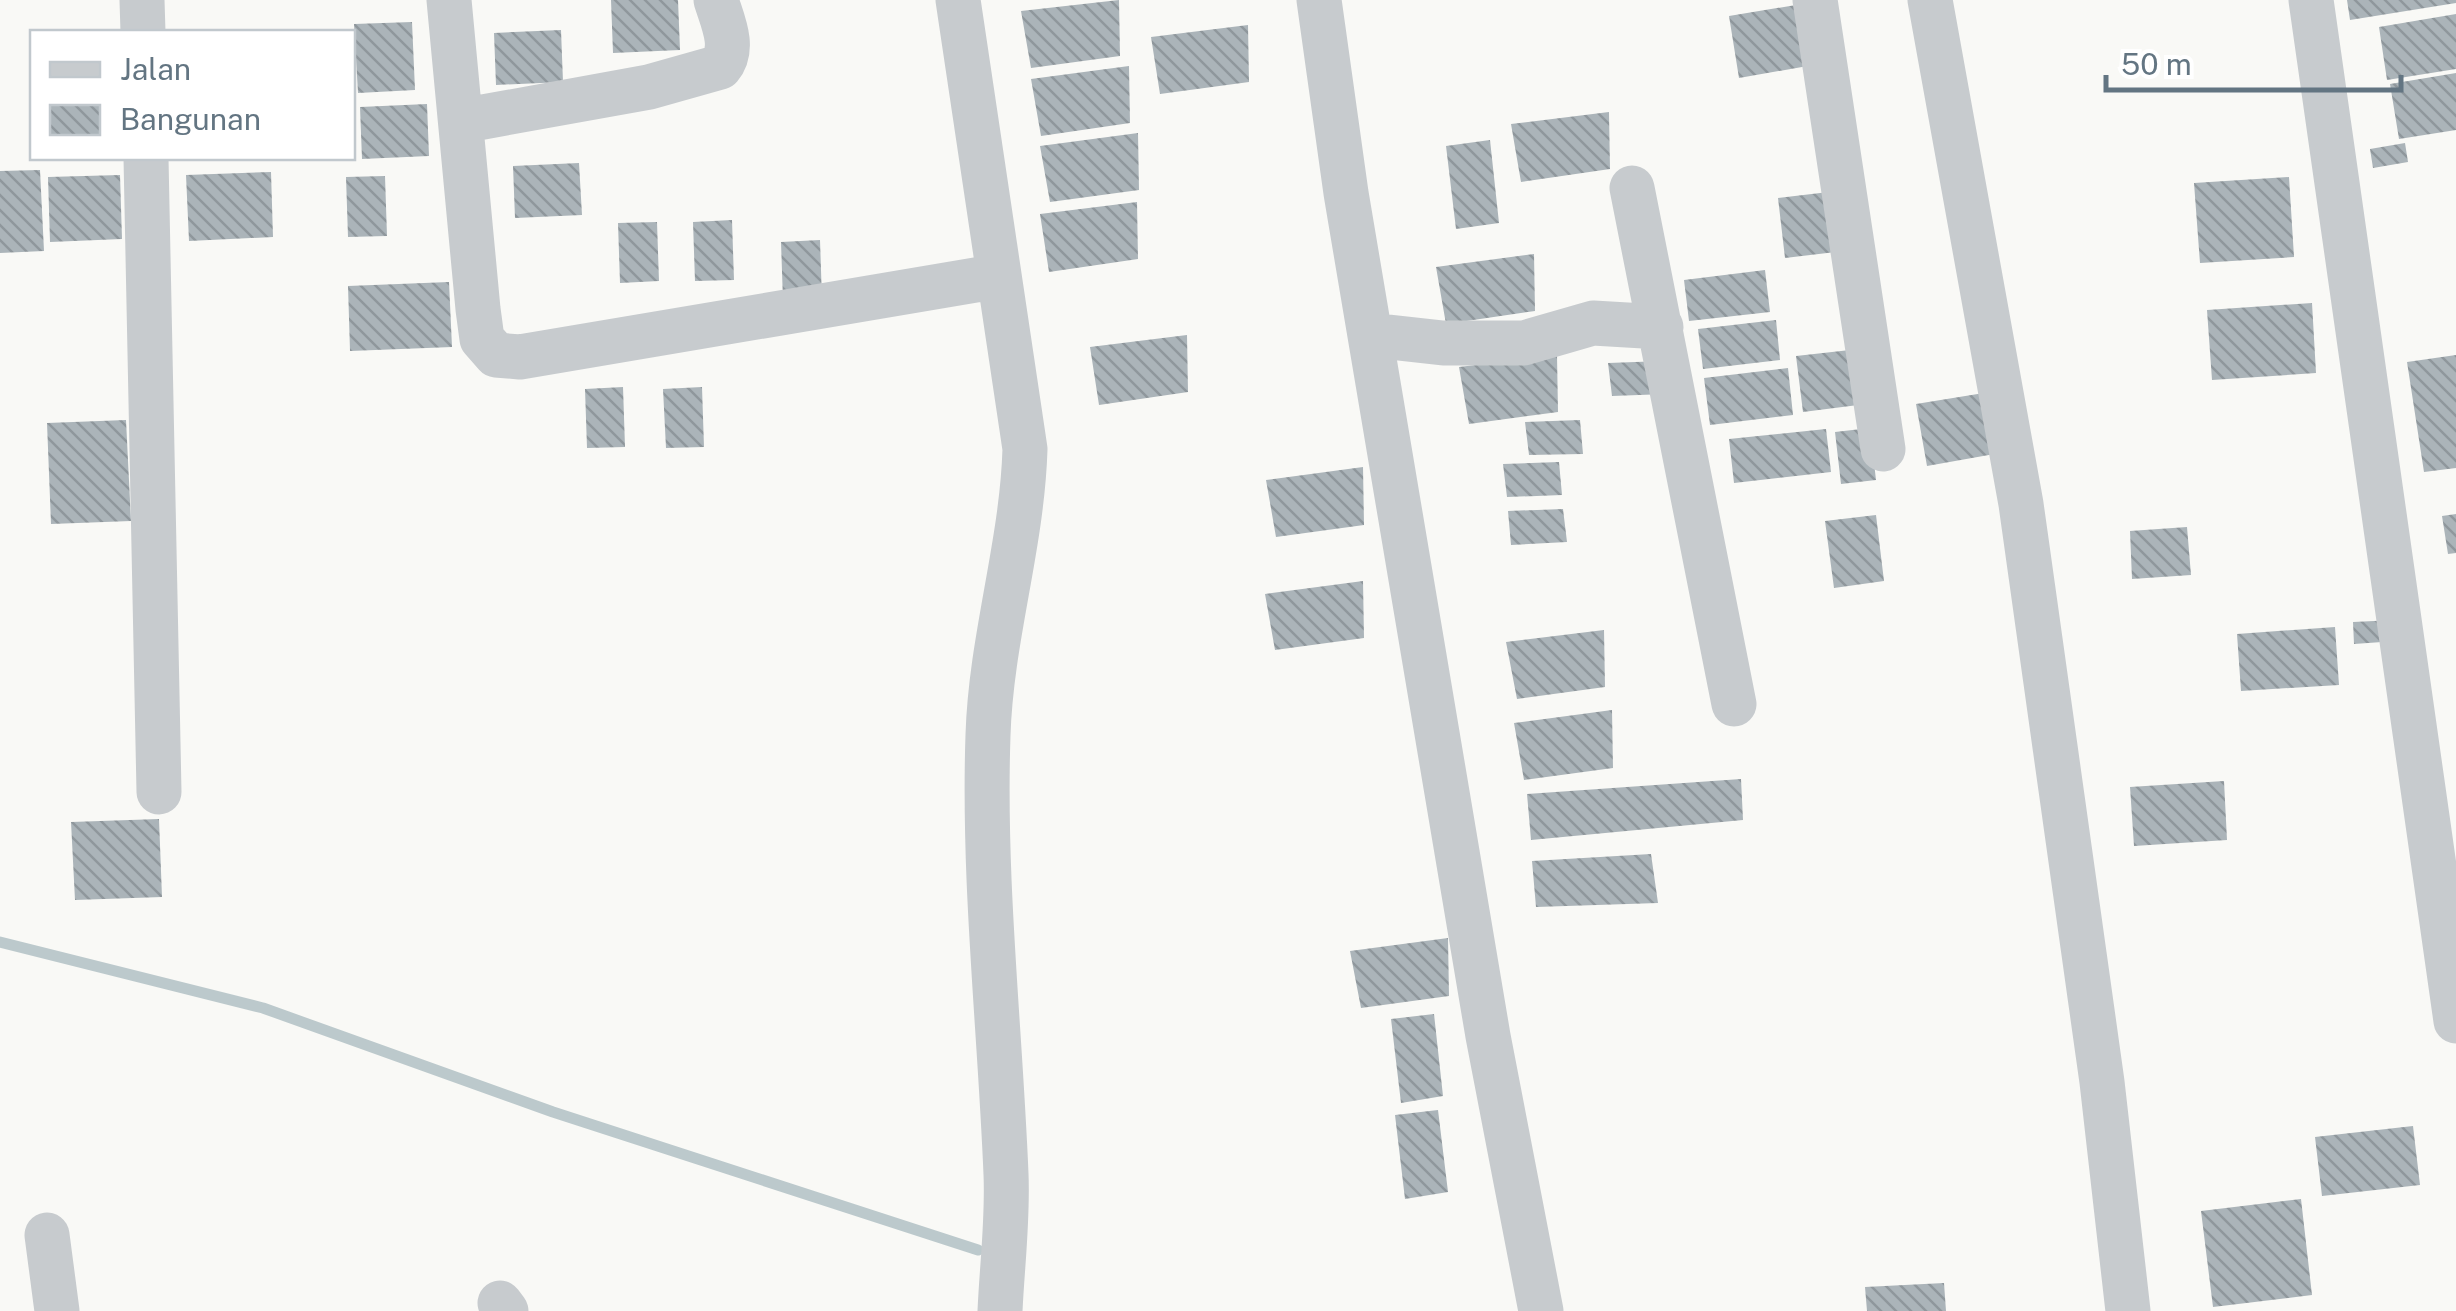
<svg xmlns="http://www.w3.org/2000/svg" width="2456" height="1311" viewBox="0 0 2456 1311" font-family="'Public Sans',sans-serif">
<defs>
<pattern id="building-back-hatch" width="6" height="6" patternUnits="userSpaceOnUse" patternTransform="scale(2.5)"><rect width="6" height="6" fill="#abb4b9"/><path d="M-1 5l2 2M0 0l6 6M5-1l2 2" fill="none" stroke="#8f979c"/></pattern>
</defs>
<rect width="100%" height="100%" fill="#f9f9f6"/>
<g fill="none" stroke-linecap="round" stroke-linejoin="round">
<path stroke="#bcc9cc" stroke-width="11" d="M0 942 263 1008 553 1112 978 1250"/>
</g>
<path fill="url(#building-back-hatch)" d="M611 0H678L680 50 613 53Z
M1119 0 1120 56 1031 68 1021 11Z
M2347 0H2456V3L2350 20Z
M1808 3 1819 64 1739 78 1729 16Z
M2456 14V69L2387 80 2379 27Z
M412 22 415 90 358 93 354 24Z
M1248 25 1249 82 1160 94 1151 37Z
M561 30 563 82 496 85 494 33Z
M1129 66 1130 123 1041 136 1031 79Z
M2456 73V130L2399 139 2390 84Z
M427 104 429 156 362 159 360 107Z
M1609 112 1610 169 1521 182 1511 124Z
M1138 133 1139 190 1050 202 1040 146Z
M1490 140 1499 223 1456 229 1446 146Z
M2405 143 2408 162 2373 168 2370 149Z
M579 163 582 215 515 218 513 166Z
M40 170 44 251 0 253V171Z
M271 172 273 237 189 241 186 175Z
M120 175 122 239 50 242 48 177Z
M385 176 387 236 348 237 346 177Z
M2289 177 2294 257 2200 263 2194 183Z
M1837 191 1844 251 1785 258 1778 198Z
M1137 202 1138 259 1049 272 1040 214Z
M732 220 734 280 695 281 693 222Z
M657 222 659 281 620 283 618 223Z
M820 240 822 300 783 301 781 242Z
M1534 254 1535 311 1446 324 1436 267Z
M1765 270 1770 312 1689 321 1684 280Z
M449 282 452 347 350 351 348 286Z
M2312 303 2316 373 2212 380 2207 310Z
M1776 320 1780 360 1703 369 1698 329Z
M1187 335 1188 392 1099 405 1090 347Z
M1859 349 1866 404 1803 412 1796 356Z
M1557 355 1558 412 1469 424 1459 367Z
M2456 355V468L2424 472 2407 362Z
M1663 361 1666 394 1612 396 1608 363Z
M1788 368 1793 415 1710 425 1704 378Z
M623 387 625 447 587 448 585 389Z
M702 387 704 447 666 448 663 389Z
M1990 392 2000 453 1927 466 1916 404Z
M126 420 131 521 51 524 47 423Z
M1580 420 1583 454 1529 455 1525 422Z
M1870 428 1876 480 1841 484 1835 432Z
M1826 429 1831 472 1734 483 1729 439Z
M1559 462 1562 495 1507 497 1503 464Z
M1363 467 1364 525 1276 537 1266 480Z
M1563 509 1567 542 1511 545 1508 511Z
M2456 514V553L2448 554 2442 516Z
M1876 515 1884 581 1834 588 1825 521Z
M2187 527 2191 575 2132 579 2130 531Z
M1363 581 1364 638 1275 650 1265 594Z
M2395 620 2396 641 2354 644 2353 622Z
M2335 627 2339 685 2241 691 2237 634Z
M1604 630 1605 687 1517 699 1506 642Z
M1612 710 1613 768 1524 780 1514 723Z
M1741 779 1743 820 1531 840 1527 794Z
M2224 781 2227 840 2134 846 2130 787Z
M159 819 162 897 75 900 71 822Z
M1651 854 1658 903 1536 907 1532 861Z
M1448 938 1449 996 1361 1008 1350 951Z
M1434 1014 1443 1096 1401 1103 1391 1019Z
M1438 1110 1448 1192 1405 1199 1395 1115Z
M2413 1126 2420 1185 2322 1196 2315 1137Z
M2301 1199 2312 1295 2213 1307 2201 1211Z
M1944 1283 1946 1311H1867L1865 1287Z"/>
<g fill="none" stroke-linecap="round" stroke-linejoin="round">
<path stroke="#c7cbce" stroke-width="45" d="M142 0 143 32
M449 0 478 309 482 339 496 355 520 357 999 276
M958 0 1025 449C1022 546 991 638 988 735 983 882 1000 1027 1006 1174 1008 1220 1002 1266 1000 1311
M1319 0 1346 193 1488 1036 1541 1311
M1815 0 1883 449
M1930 0 2021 504 2102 1082 2128 1311
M2311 0 2456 1021
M461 121 649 87 720 67C736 48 722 20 716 0
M146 158 159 792
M1632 188 1734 704
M1371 335 1443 343H1524L1593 323 1661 327
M47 1235 57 1311
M500 1303 506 1311"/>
</g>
<rect x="30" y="30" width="325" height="130" fill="#ffffff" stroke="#c1c8cd" stroke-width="2.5"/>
<rect x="50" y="62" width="50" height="15" fill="#c7cbce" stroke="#c1c8cd" stroke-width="2.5"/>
<text x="120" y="80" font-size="30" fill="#637582">Jalan</text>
<rect x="50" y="105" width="50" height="30" fill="url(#building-back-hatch)" stroke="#c1c8cd" stroke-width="2.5"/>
<text x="120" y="130" font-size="30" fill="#637582">Bangunan</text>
<path d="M2106 75v15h295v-15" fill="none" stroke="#637582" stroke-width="5"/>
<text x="2121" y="75" font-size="30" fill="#637582" stroke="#ffffff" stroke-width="8" paint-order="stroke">50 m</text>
</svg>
